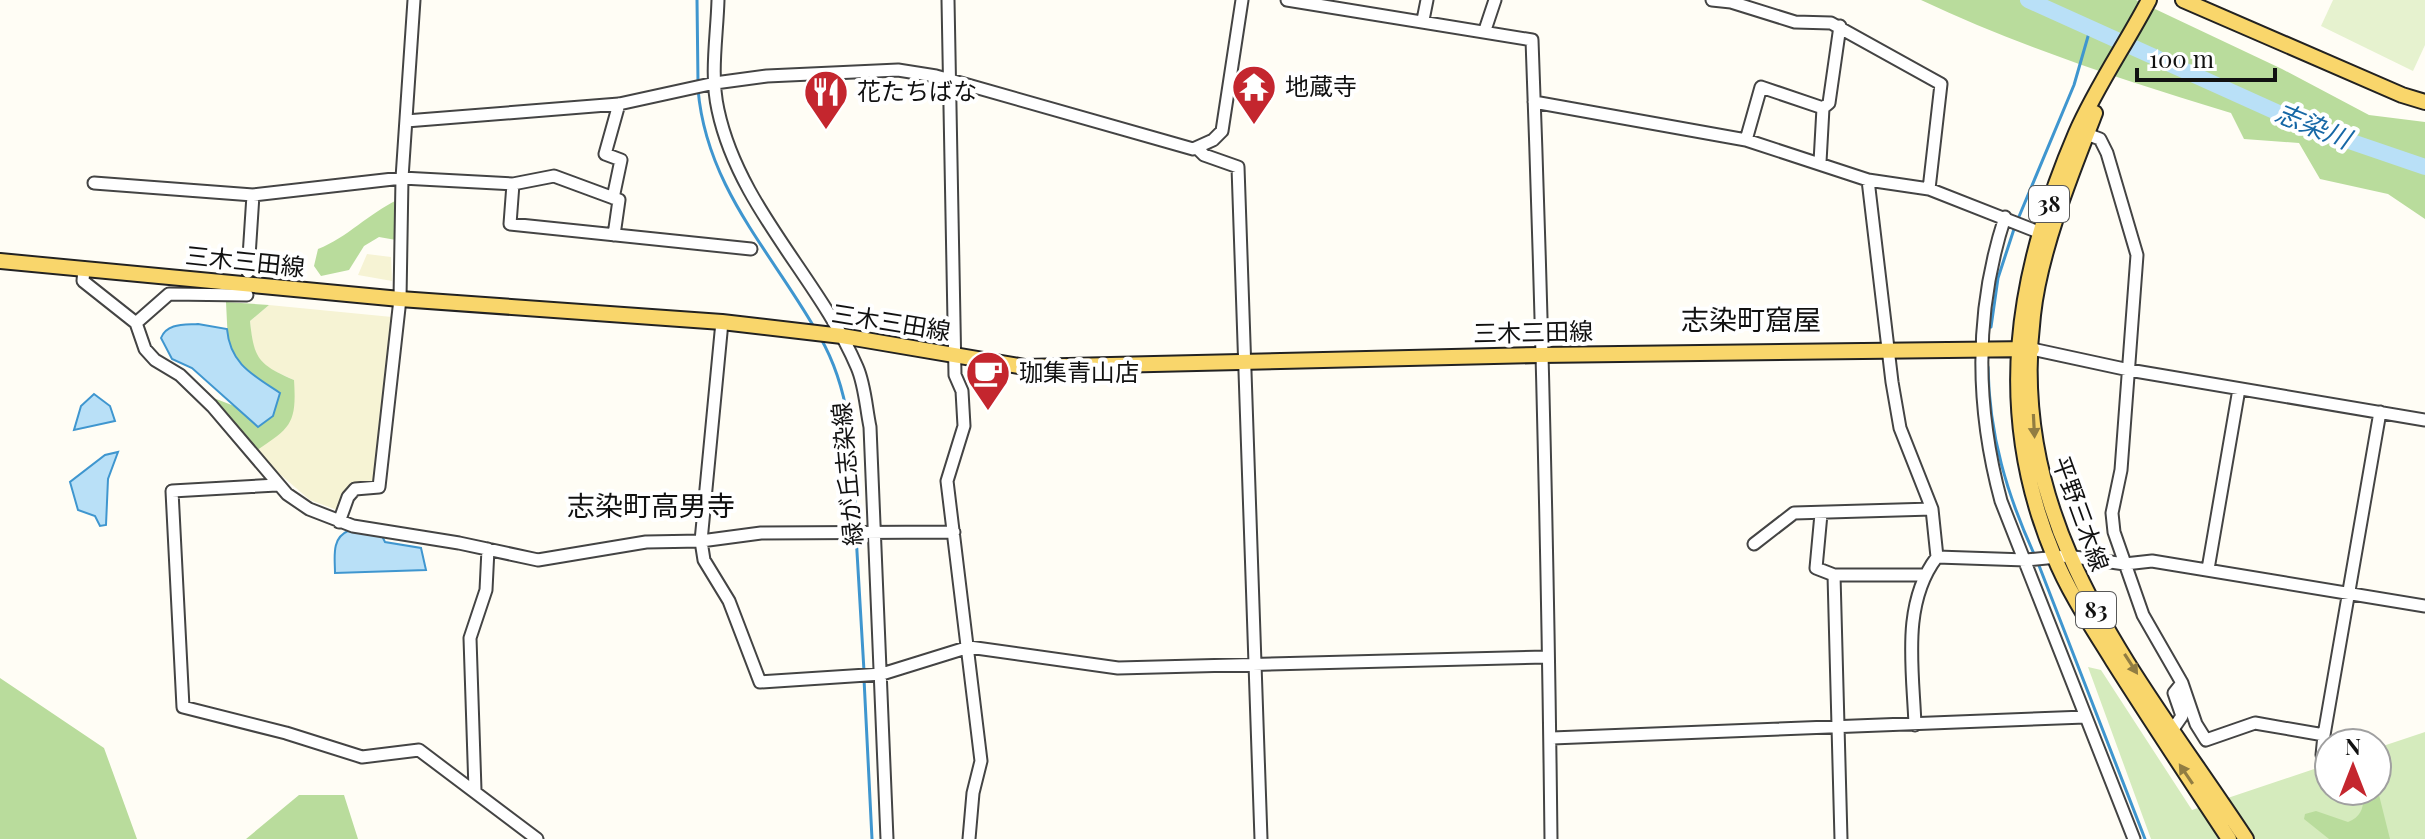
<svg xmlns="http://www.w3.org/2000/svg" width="2425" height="839" viewBox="0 0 2425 839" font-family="'Playfair Display','Noto Sans JP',serif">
<rect width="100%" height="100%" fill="#fffdf5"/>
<path fill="#f6f3d4" d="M367 254 391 257 392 281 358 275Z
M269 305 392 317 377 477 373 483H352L337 510 310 500 254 452 294 380 268 368 253 353 250 321Z"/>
<path fill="#d5ebbd" d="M2088 667 2101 670 2192 810 2329 764V791H2377V748L2425 732V839H2151Z"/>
<path fill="#b9dc9c" d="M1921 0H2136L2282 69 2369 115 2425 122V219L2388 194 2320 179 2299 143 2244 139 2231 113C2125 81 2021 47 1921 0Z
M397 200 396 240 379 237 364 246 349 270 321 276 314 266 318 249C348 237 368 214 397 200Z
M226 302 269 305 250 321C254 359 258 364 294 380 297 425 290 428 254 452L211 397 242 409 258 426 248 372 237 363 228 343Z
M0 678 104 748 137 839H0Z
M2377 787 2390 839H2329L2304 819 2305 814 2316 811 2348 822C2363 816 2364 806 2363 791H2377Z
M299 795H344L358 839H246Z"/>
<path fill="#e6f2cf" d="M2333 0H2425V45L2413 71 2321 26Z"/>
<path fill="#b9e0f7" stroke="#3f96cf" stroke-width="2" d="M198 324 227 329C230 364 253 375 280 393L273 416 258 427 192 368 172 359 161 338C167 323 184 325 198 324Z
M94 394 110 406 115 421 74 430 81 406Z
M118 452 108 479 106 525 100 526 95 516 78 510 70 482 105 455Z
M348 531 381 534 385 542 421 548 426 570 335 573C335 558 331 538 348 531Z"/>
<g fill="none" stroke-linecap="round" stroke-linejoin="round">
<path stroke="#3f96cf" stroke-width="3" d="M697 0 698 82
M698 89C706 185 768 248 814 327
M2018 219 2074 85 2091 26
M1991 327 1998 278 2015 226
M820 337C854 396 853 462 856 528
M1988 367C1989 435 2007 495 2035 556
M856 535 864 671
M2038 563 2145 839
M864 679 872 839"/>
<path stroke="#b9e0f7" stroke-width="16" d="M2028 0 2314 129 2425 167"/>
<g stroke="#444" stroke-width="15">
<path id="minor" d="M718 0C717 36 710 75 718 110 739 208 819 278 857 367 865 385 866 408 870 427L887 839
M948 0 955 375 962 391 964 426 947 481 981 761 973 793 969 839
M1287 0 1532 40C1542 306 1548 574 1551 839
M1712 0 1731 2 1795 22 1831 23 1941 84 1929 189
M1423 20 1427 0
M1485 30 1495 0
M1534 102 1746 140 1868 180 1929 189 2046 235
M406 121 619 104 715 83 767 76 898 70 936 76 1193 149 1213 140 1222 131 1242 0
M2081 132 2100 139 2107 153 2137 255 2121 470 2112 513 2114 532 2143 615 2182 683 2196 724 2206 740 2255 723 2324 735
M1746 140 1761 87 1823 108
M1198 149 1204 155 1238 167 1261 839
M1820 162 1823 108 1829 103 1840 26
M1868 180 1892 382 1900 428 1932 509 1937 557C1901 604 1913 669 1915 725
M94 183 253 195 402 178 513 184 510 224 751 249
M513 184 554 176 619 200 614 235
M613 198 621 160 605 154 619 104
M2005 217C1974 312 1975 405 2001 501L2134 839
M84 268 83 281 136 323 145 349 155 360 180 375 212 406 287 494 309 509 353 526 459 543 538 560 646 542 701 541 761 533 954 532
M248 272 253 195
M722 322 701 541 704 560 729 601 760 682 882 674 969 647 1118 668 1546 657
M136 323 169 294 247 295
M2032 349 2129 370 2425 420
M277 485 172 491 183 707 286 733 362 757 419 750 537 839
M1821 514 1816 568 1834 575
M339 522 348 497 355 489 379 487 400 299 402 178 414 0
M1754 544 1794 513 1932 509
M1937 557 2026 560 2067 556 2125 564 2152 561 2425 606
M2208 569 2239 389
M2173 729 2182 716 2174 693 2182 683
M1552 738 2085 717
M2329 763 2322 755 2324 735 2380 412
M475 790 470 638 486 590 488 549
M1841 839 1834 575H1924"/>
</g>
<g stroke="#222" stroke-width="18">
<path id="major" d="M2149 0C2126 44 2096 87 2076 133 2016 273 1993 411 2054 556 2069 593 2092 627 2113 661 2151 721 2190 780 2229 839
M2183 0 2402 95 2425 102
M2095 113C2071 174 2040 251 2033 315 2007 529 2136 672 2246 839
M0 261 400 299 722 322 842 336 1025 367 1540 355 2032 349"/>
</g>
<use href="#minor" stroke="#fff" stroke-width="11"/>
<use href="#major" stroke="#f9d66b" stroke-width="14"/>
</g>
<defs><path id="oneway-solid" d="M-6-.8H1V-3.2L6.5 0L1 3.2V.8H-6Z" transform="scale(2)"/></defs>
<g fill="#917d42">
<use href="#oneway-solid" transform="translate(2034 426) rotate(87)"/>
<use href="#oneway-solid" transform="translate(2131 664) rotate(57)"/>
<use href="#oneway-solid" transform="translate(2186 774) rotate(-124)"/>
</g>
<defs>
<g id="temple-pin" transform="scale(2.3)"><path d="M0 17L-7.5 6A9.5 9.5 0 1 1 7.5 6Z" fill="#c4262e" stroke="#fff"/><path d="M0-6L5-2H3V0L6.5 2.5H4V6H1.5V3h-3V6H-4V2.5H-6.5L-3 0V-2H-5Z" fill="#fff"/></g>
<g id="restaurant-pin" transform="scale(2.3)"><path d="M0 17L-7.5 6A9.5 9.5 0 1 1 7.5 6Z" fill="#c4262e" stroke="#fff"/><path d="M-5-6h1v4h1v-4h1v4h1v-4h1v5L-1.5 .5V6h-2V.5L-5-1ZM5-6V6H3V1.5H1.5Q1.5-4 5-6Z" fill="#fff"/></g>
<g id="cafe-pin" transform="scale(2.3)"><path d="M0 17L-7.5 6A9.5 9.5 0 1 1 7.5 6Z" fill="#c4262e" stroke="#fff"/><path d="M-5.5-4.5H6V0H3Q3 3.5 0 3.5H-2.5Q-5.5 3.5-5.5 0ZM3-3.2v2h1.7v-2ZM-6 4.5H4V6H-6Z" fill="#fff"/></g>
</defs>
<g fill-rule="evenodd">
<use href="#temple-pin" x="1254" y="87"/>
<use href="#restaurant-pin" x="826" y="92"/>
<use href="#cafe-pin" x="988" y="373"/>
</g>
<g text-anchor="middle" stroke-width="8" stroke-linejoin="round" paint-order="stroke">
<g fill="#fff" stroke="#585858" stroke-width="2">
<rect x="2029" y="186" width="40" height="36" rx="6"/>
<rect x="2076" y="592" width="40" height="36" rx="6"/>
</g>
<g font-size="22" font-weight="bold" fill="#111">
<text x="2049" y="212">38</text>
<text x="2096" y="618">83</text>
</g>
<g font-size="24" fill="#111" stroke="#fff" text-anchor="start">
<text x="1285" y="95">地蔵寺</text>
<text x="857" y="100">花たちばな</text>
<text x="1019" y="381">珈集青山店</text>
</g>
<g font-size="24" fill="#111" stroke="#fff">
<text transform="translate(245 262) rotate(6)" y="8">三木三田線</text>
<text transform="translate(891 323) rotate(9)" y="8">三木三田線</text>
<text transform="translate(1533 333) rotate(-1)" y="8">三木三田線</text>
<text transform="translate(848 474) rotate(-95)" y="8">緑が丘志染線</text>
<text transform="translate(2080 514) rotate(70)" y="8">平野三木線</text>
</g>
<g font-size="26" font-style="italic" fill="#1768a6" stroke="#fff">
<text transform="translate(2313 126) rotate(22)" y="9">志染川</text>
</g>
<g font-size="28" fill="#111" stroke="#fff">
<text x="1751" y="330">志染町窟屋</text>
<text x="651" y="516">志染町高男寺</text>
</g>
</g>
<g transform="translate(2353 767)"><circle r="38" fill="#ffffff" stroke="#a0a0a0" stroke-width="2"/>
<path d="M0-6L14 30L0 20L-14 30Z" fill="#c4262e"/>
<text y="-12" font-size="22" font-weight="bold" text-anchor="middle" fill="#111111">N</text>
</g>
<path d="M2137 68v12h138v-12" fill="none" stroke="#111111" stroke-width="4"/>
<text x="2149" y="68" font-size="24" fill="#111111" stroke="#ffffff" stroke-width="6" paint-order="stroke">100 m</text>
</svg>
